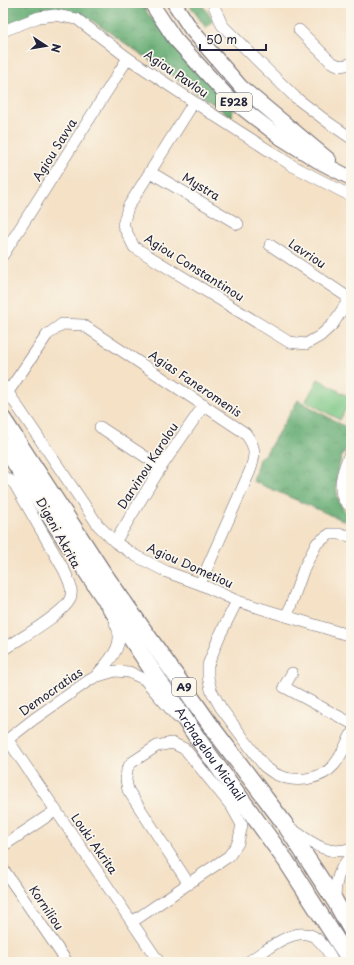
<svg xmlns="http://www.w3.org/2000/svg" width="354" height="965" viewBox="0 0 354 965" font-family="'Playpen Sans',sans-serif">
<defs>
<pattern id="forest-crowns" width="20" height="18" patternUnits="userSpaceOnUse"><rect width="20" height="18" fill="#63ab72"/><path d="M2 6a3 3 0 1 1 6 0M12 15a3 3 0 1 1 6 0" fill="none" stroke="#518b5f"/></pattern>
</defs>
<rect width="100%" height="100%" fill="#fbf7ec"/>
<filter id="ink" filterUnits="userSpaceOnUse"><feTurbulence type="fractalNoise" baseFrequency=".025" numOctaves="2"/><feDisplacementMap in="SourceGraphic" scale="8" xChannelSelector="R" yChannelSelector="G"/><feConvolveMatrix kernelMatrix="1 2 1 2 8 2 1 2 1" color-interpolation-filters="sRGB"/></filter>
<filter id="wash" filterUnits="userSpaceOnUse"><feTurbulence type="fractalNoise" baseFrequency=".012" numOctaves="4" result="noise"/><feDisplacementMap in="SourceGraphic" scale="16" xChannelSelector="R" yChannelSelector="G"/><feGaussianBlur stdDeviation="0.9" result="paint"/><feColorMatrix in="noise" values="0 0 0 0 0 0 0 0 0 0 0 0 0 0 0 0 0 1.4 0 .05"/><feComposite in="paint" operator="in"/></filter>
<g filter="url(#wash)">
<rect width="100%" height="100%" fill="#f4e1c6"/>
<path fill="url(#forest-crowns)" stroke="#426656" d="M3 3H142L148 14 185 58 233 107 232 117 90 19 49 11 3 26Z
M188 3H201L213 20 206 28Z
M298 400 351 430C351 444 344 449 340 462 336 475 334 493 341 505 344 510 346 514 351 516V524L253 481 259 458 266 453Z"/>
<path fill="#7ac684" stroke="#4e7460" d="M318 379 351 398 340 420 306 401Z"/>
</g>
<g filter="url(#ink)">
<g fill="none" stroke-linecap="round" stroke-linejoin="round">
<g stroke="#6c656c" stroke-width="12">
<path id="minor" d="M214 3V6L222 25 258 61 295 97 329 123 351 138
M299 30 331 62 340 66 351 64
M3 31 39 17 55 15 77 19 128 58 212 114 293 166 351 196
M194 102 128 207 123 225 134 247 289 342 306 344 320 336 333 324 351 296
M150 172 238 224
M270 245 349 298
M3 255 128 58
M3 385 98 525 115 542 136 556 167 572 200 584 237 601 351 636
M8 392 47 335 62 324 83 325 245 433C256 447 256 454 250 471L200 584
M100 427 161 467
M351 451C345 465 336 486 344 500 346 503 349 505 351 507
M3 476 14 483 64 570C68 579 74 589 70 599 64 614 17 640 3 650
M115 542 161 467 204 405
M237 601 219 637 208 665V677L211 690 221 708 264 766C269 770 274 774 280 776 297 783 322 779 334 765 341 757 346 744 351 735
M287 616 304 568 317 543 330 534H340L351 536
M292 673 284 687 351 723
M95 677C108 662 128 644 115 623
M8 740 159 962
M3 743 34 719 88 681 95 677 115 671 129 672 144 679 177 717
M289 827C307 839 327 858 351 848
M3 846 55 811
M3 869 67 962
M335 901C335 883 338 869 351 856
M132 922 229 856 238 843 242 825 232 807 185 749 172 743 157 746 131 763 127 769 126 780 128 790 189 884
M248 962C265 951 298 922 317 939 325 945 329 954 334 962"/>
</g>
<g stroke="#6c656c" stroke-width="16">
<path id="major" d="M151 3 175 39 228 97 281 138 318 161 351 178
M174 3 191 29 241 87 329 160"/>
</g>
<g stroke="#6c656c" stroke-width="18">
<g id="highway">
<path d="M3 419 102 571 214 730 284 823 335 901 351 930"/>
<path id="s1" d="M3 445 92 580 200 742 286 861 351 962"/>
</g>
</g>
<use href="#minor" stroke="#fff" stroke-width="11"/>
<use href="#major" stroke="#fff" stroke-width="14"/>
<use href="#highway" stroke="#fff" stroke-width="16"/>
</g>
</g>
<g text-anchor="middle" stroke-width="3.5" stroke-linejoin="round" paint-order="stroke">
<g fill="#fbf7ec" stroke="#636270" stroke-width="1">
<rect x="216" y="93" width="36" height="18" rx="3"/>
<rect x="172" y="678" width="24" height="18" rx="3"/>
</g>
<g font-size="11" font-weight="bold" fill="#22223b">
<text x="234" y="106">E928</text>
<text x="184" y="691">A9</text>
</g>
<g font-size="12" fill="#22223b" stroke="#fbf7ec">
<text transform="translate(176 74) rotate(34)" y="4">Agiou Pavlou</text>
<text transform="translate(55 150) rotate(-58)" y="4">Agiou Savva</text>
<text transform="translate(201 187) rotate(31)" y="4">Mystra</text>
<text transform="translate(307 254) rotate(34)" y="4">Lavriou</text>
<text transform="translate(194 268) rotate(32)" y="4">Agiou Constantinou</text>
<text transform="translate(195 384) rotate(34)" y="4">Agias Faneromenis</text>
<text transform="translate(148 466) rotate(-57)" y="4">Darvinou Karolou</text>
<text transform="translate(58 533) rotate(61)" y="4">Digeni Akrita</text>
<text transform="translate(190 566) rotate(24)" y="4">Agiou Dometiou</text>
<text transform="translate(51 692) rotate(-35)" y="4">Democratias</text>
<text dy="4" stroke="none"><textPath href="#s1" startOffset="372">Archagelou Michail</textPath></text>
<text transform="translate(94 844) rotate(55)" y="4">Louki Akrita</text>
<text transform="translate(46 908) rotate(56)" y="4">Korniliou</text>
</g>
</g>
<rect width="354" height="965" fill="none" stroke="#fbf7ec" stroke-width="16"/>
<g transform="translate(46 46) rotate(102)" stroke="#fbf7ec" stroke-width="3" paint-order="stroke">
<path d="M0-3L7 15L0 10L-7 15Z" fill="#22223b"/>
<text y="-6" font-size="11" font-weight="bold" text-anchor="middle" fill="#22223b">N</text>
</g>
<path d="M200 44v6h66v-6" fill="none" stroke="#22223b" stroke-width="2"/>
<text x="206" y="44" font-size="12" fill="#22223b" stroke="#fbf7ec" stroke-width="3" paint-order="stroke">50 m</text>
</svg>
